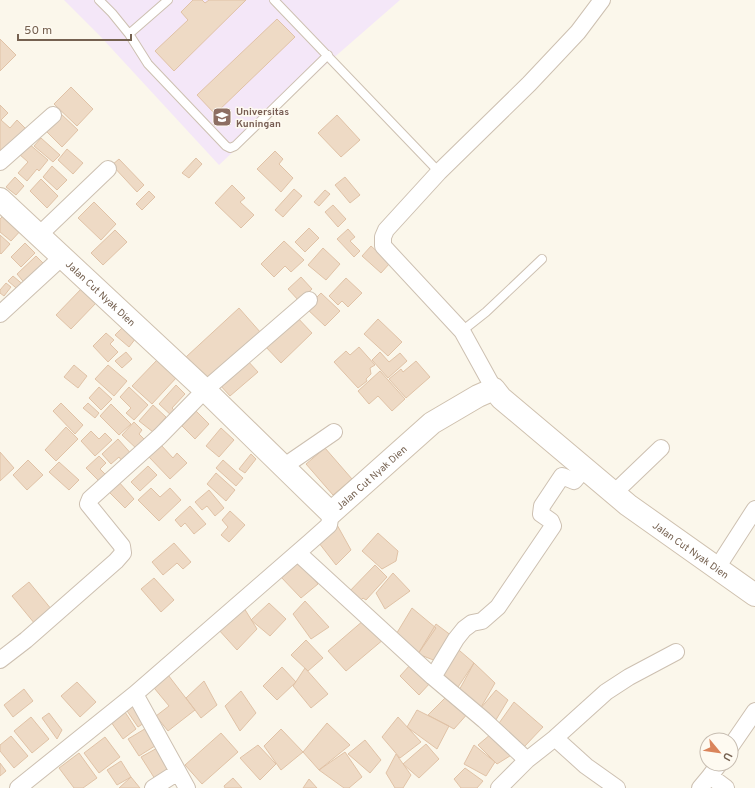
<svg xmlns="http://www.w3.org/2000/svg" width="755" height="788" viewBox="0 0 755 788" font-family="Overpass,sans-serif">
<rect width="100%" height="100%" fill="#fbf7eb"/>
<path fill="#f4e7f8" d="M64 0H400L322 68 219 165 100 36Z"/>
<path fill="#eedac5" stroke="#e0c2a6" d="M193 0H202L205 3 209 0H246L174 71 155 51 188 20 181 12Z
M277 19 295 37 215 114 197 95Z
M0 39 16 55 0 71Z
M71 87 93 109 77 126 54 104Z
M0 105 8 113 1 120 10 128 17 120 26 129 0 157Z
M60 113 78 130 62 147 45 130Z
M337 115 360 140 341 157 318 133Z
M41 138 60 155 53 162 34 146Z
M28 143 48 160 39 171 37 169 27 181 18 173 28 162 19 154Z
M67 149 83 163 73 174 58 160Z
M275 151 283 159 279 164 293 178 281 192 257 169Z
M196 158 202 164 189 178 182 173Z
M119 159 144 185 137 192 112 165Z
M52 166 67 180 57 190 43 177Z
M15 177 24 186 16 195 6 187Z
M345 177 360 195 350 203 335 185Z
M41 179 58 196 47 208 30 191Z
M232 185 245 198 240 202 254 215 241 228 215 203Z
M294 189 302 196 283 217 275 210Z
M325 190 330 194 319 206 314 202Z
M149 191 155 197 142 210 136 204Z
M94 202 116 224 101 240 78 218Z
M333 205 346 219 338 227 325 212Z
M6 213 23 228 11 241 0 232V219Z
M309 228 319 238 305 252 295 242Z
M348 229 355 237 350 241 360 251 354 257 337 239Z
M115 230 127 242 103 265 91 253Z
M0 235 10 244 1 254 0 253Z
M284 241 304 260 291 272 285 266 274 277 261 264Z
M25 243 35 253 21 267 11 257Z
M371 246 390 263 381 273 362 256Z
M323 248 340 264 326 280 308 265Z
M36 256 45 265 27 286 17 274Z
M13 276 26 287 22 293 8 281Z
M301 277 312 289 299 301 288 289Z
M346 278 362 293 348 307 342 301 338 305 329 296Z
M6 283 11 287 4 296 0 293V290Z
M82 288 97 302 71 329 56 315Z
M321 293 340 311 325 326 306 308Z
M239 308 261 333 207 381 186 357Z
M295 315 312 333 281 363 264 345Z
M378 319 402 342 388 356 364 334Z
M123 327 136 338 129 347 115 335Z
M106 333 114 340 110 344 118 352 108 362 93 346Z
M359 347 375 365 370 368 371 374 366 379 367 381 358 388 334 362 346 351 350 355Z
M126 352 132 359 122 368 115 361Z
M380 352 389 362 400 353 407 361 388 378 372 360Z
M158 359 177 377 152 404 132 386Z
M246 359 258 372 230 396 219 384Z
M416 361 430 377 406 398 389 379 401 369 403 372Z
M74 365 87 376 78 388 64 377Z
M108 365 127 381 114 396 95 379Z
M380 371 405 399 392 411 378 396 369 404 358 391Z
M176 385 185 394 172 408 177 413 173 417 159 404Z
M99 387 112 399 101 410 89 398Z
M129 387 148 405 134 420 126 413 131 408 120 397Z
M61 403 83 425 75 434 53 411Z
M88 403 99 413 95 418 83 408Z
M111 404 131 424 119 435 100 416Z
M153 405 166 417 153 432 139 421Z
M196 411 209 424 195 439 182 426Z
M134 422 142 430 139 434 146 441 138 450 122 435Z
M66 427 78 439 56 461 45 450Z
M221 428 234 440 219 457 206 446Z
M91 431 99 439 105 433 112 440 95 456 81 441Z
M118 439 134 457 125 465 119 457 111 464 102 454Z
M161 445 173 458 177 453 187 463 170 479 149 457Z
M325 448 352 479 333 495 306 464Z
M0 452 14 468 0 481Z
M251 454 256 459 245 473 239 469Z
M99 456 106 463 100 469 110 479 103 485 86 468Z
M28 460 43 475 27 490 13 475Z
M223 460 243 478 236 486 216 468Z
M59 462 79 480 69 490 49 472Z
M148 466 157 475 140 491 131 482Z
M216 473 235 490 226 501 207 484Z
M118 481 134 499 125 508 108 491Z
M151 488 160 497 170 488 181 500 159 521 138 500Z
M209 490 224 508 215 516 207 506 202 510 195 502Z
M190 506 206 524 194 534 185 523 181 527 175 520Z
M230 511 245 525 229 542 221 535 228 527 222 520Z
M336 523 351 550 336 565 319 543Z
M378 533 398 551 396 561 382 569 362 551Z
M174 543 191 562 183 569 177 563 163 575 152 562Z
M299 562 318 584 301 598 280 576Z
M375 565 387 577 366 600 363 598 355 606 345 596Z
M393 573 410 591 385 609 376 593Z
M154 578 174 600 161 612 141 589Z
M29 582 52 610 35 624 12 596Z
M305 601 329 627 311 639 293 614Z
M269 603 286 619 270 636 251 620Z
M244 608 257 629 237 650 218 629Z
M412 608 436 628 418 654 395 636Z
M364 620 384 639 346 671 328 651Z
M436 624 456 639 436 661 418 654Z
M306 640 323 658 308 671 291 655Z
M453 645 474 663 458 687 439 674Z
M474 663 495 683 480 709 457 694Z
M411 664 431 682 419 695 400 676Z
M282 667 296 682 277 700 263 686Z
M305 668 328 694 311 708 293 686Z
M165 671 195 710 168 731 156 716 169 706 150 683Z
M204 681 217 705 201 718 186 698Z
M77 682 96 702 80 717 61 696Z
M24 689 33 701 13 717 4 705Z
M496 690 508 700 494 723 480 709Z
M241 691 256 713 240 731 225 706Z
M451 692 469 712 454 729 428 715Z
M135 701 147 721 138 727 125 708Z
M514 702 543 727 524 747 497 726Z
M417 710 449 726 437 749 407 727Z
M125 712 136 729 123 739 111 722Z
M49 713 62 730 57 739 42 718Z
M31 717 49 739 32 753 14 731Z
M398 717 421 742 400 758 382 737Z
M327 723 350 745 319 770 303 752Z
M148 727 158 744 139 756 128 739Z
M281 729 303 752 281 770 264 746Z
M221 733 238 752 202 784 185 765Z
M491 734 513 754 497 764 478 745Z
M11 736 28 756 14 768 0 751V745Z
M105 737 120 757 99 773 84 753Z
M365 740 381 760 370 773 348 754Z
M426 744 439 759 419 778 403 764Z
M258 745 276 764 260 780 240 758Z
M474 745 495 762 486 776 464 764Z
M159 747 172 768 155 779 141 757Z
M345 752 362 777 349 788H344L319 770Z
M79 753 97 778 83 788H74L59 768Z
M396 754 411 775 403 788H395L386 773Z
M121 761 131 777 117 785 107 770Z
M0 763 6 771 0 776Z
M465 768 483 781 477 788H461L454 779Z
M131 777 140 788H119Z
M233 778 242 788H225L224 786Z
M309 779 317 788H303Z"/>
<g fill="none" stroke-linecap="round" stroke-linejoin="round">
<g stroke="#cdc0b1" stroke-width="10">
<path id="lane" d="M99 0 112 13 129 34 148 64 226 146 230 148 235 146 328 55
M274 0 439 172
M129 34 168 0
M462 331 486 312 542 259"/>
</g>
<g stroke="#cdc0b1" stroke-width="18">
<path id="street" d="M0 162 53 115
M39 235 108 169
M0 314 62 257
M494 389 462 331 383 246V237L386 230 439 172 529 84 578 32 602 0
M283 467 334 432
M614 493 661 448
M298 553 433 677 484 720 527 760
M717 568 755 509
M0 660 26 640 116 561 123 553 122 546 88 504 90 499 160 436 205 390 309 300
M433 677 456 639 464 629 472 623 482 621 498 607 553 526 551 521 541 514 542 506 562 476 574 481 585 468
M135 694 187 788
M555 738 606 692 629 677 676 652
M731 746 755 711
M710 776 719 764
M18 788 135 694 311 541 329 525 331 513
M153 788 178 772
M499 788 527 760 555 738 586 766 617 788
M700 788 710 776 726 788"/>
</g>
<g stroke="#cfc1af" stroke-width="24">
<g id="secondary">
<path id="s1" d="M0 199 205 390 331 513 432 423 478 396 494 389 501 398 628 505 755 595"/>
</g>
</g>
<use href="#lane" stroke="#fff" stroke-width="8"/>
<use href="#street" stroke="#fff" stroke-width="16"/>
<use href="#secondary" stroke="#fff" stroke-width="22"/>
</g>
<defs>
<g id="university-square" transform="scale(1)"><rect x="-9" y="-9" width="18" height="18" rx="4" fill="#8d6e63" stroke="#fefaf1"/><path d="M0-5L7-2L0 1L-7-2ZM-4 1L0 2.5L4 1V4Q0 6-4 4Z" fill="#fff"/></g>
</defs>
<g fill-rule="evenodd">
<use href="#university-square" x="222" y="117"/>
</g>
<g text-anchor="middle" stroke-width="3" stroke-linejoin="round" paint-order="stroke">
<g font-size="10" font-weight="bold" fill="#785e54" stroke="#fefaf1" text-anchor="start">
<text x="236" y="115">Universitas<tspan x="236" dy="12">Kuningan</tspan></text>
</g>
<g font-size="10" fill="#756150" stroke="#fefaf1">
<text dy="4" stroke="none"><textPath href="#s1" startOffset="138">Jalan Cut Nyak Dien</textPath></text>
<text dy="4" stroke="none"><textPath href="#s1" startOffset="510">Jalan Cut Nyak Dien</textPath></text>
<text dy="4" stroke="none"><textPath href="#s1" startOffset="917">Jalan Cut Nyak Dien</textPath></text>
</g>
</g>
<g transform="translate(719 752) rotate(119)"><circle r="19" fill="#fefaf1" stroke="#c7bdb1"/>
<path d="M0-3L7 15L0 10L-7 15Z" fill="#da845b"/>
<text y="-6" font-size="11" font-weight="bold" text-anchor="middle" fill="#756150">U</text>
</g>
<path d="M18 34v6h113v-6" fill="none" stroke="#756150" stroke-width="2"/>
<text x="24" y="34" font-size="12" fill="#756150" stroke="#fefaf1" stroke-width="3" paint-order="stroke">50 m</text>
</svg>
